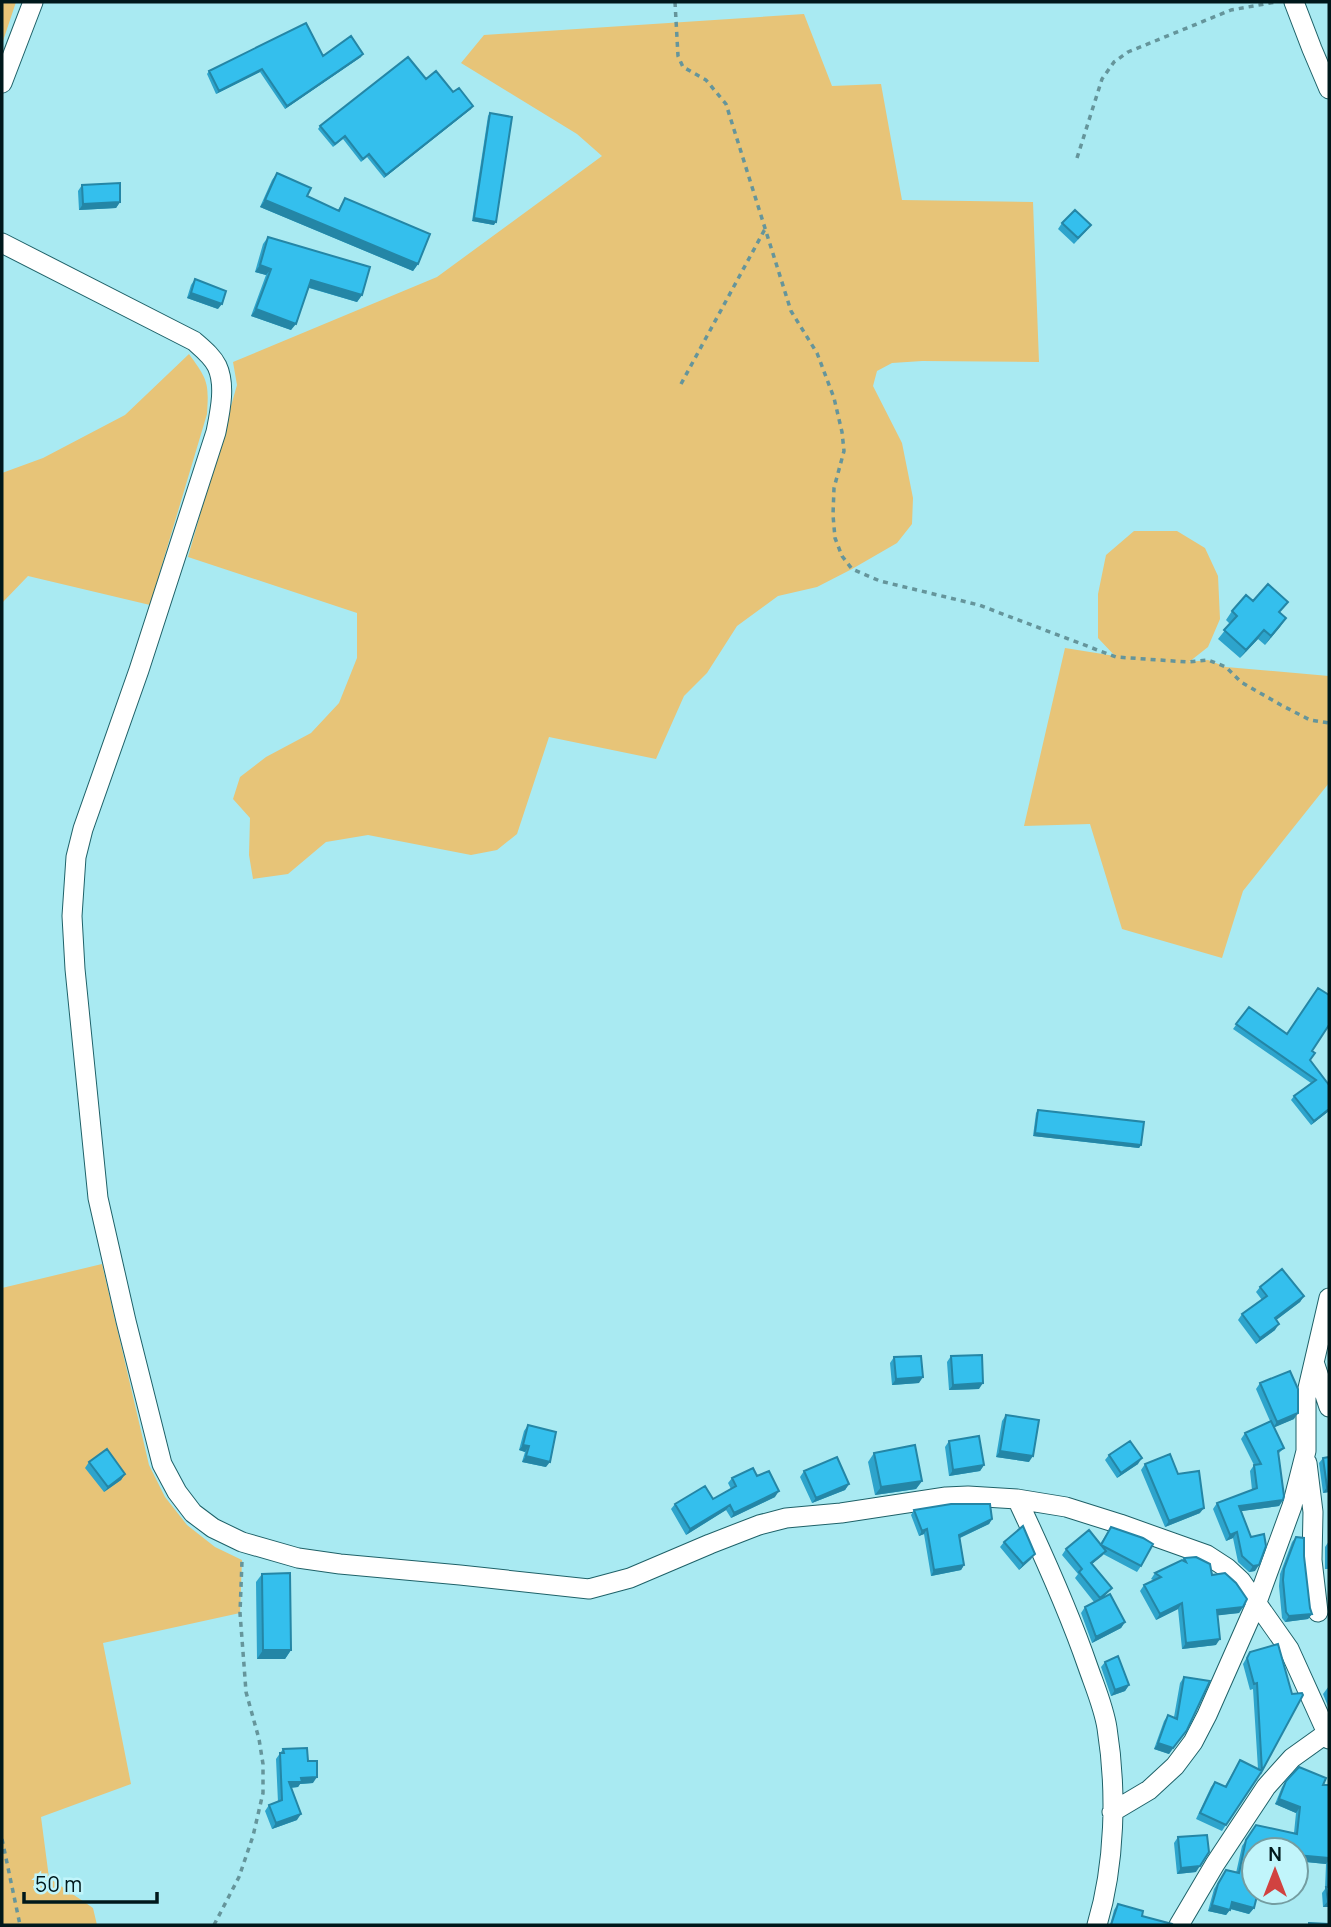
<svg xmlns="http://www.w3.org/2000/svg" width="1331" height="1927" viewBox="0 0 1331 1927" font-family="Manrope,sans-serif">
<rect width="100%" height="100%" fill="#a9eaf2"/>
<path fill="#e7c478" d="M2 2H16L2 44Z
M804 14 832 86 881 84 902 200 1033 202 1039 362 922 361 892 363 877 371 873 386 902 443 913 498 912 524 897 543 852 569 817 587 778 596 737 626 707 673 684 696 656 759 549 737 517 834 497 850 471 855 368 835 326 842 288 874 253 879 249 855 250 818 233 799 240 777 266 757 311 733 339 703 357 658V613L188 557 237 385 233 362 437 277 602 156 577 134 461 63 484 35Z
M189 354C208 380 209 383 207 414L150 605 28 576 2 603V473L43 458 125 415Z
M1134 531H1177L1205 548 1218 576 1220 619 1208 647 1189 662 1208 660 1226 667 1329 676V783L1243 891 1222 958 1122 929 1090 824 1024 826 1065 648 1115 656 1098 638V594L1106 555Z
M102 1264 149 1465 165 1497 187 1525 215 1547 242 1560 240 1613 103 1643 131 1784 41 1817 49 1878 93 1908 97 1925H2V1288Z"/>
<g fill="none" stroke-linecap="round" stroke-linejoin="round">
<g stroke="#1e6168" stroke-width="21">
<path id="minor" d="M1294 2 1312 49 1329 89
M2 83 33 2
M2 243 194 341C203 349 212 356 217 366 226 385 220 412 216 432L139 670 83 829 76 857 72 916 75 969 98 1198 126 1321 162 1464 177 1492 193 1513 213 1528 242 1542 298 1558 340 1564 460 1575 589 1589 630 1578 710 1544 759 1525 786 1518 841 1513 946 1497 968 1496 1017 1499C1043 1554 1068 1609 1088 1667 1095 1687 1104 1708 1107 1728 1117 1791 1115 1865 1097 1925
M1315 1365 1329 1407
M1307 1463 1313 1512 1312 1560 1318 1612
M1017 1499 1066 1507 1120 1524 1207 1555 1227 1568 1241 1581 1289 1649 1327 1733
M1112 1812 1149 1790 1175 1766 1193 1742 1207 1715 1257 1602 1292 1506 1306 1451V1397L1329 1298
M1179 1925 1215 1864 1266 1787 1292 1758 1327 1733 1329 1739"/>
</g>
<path stroke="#65959b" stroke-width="3.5" stroke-dasharray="5 5" stroke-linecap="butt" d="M675 2 678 56 683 67 706 80 726 104 791 311 817 353 834 398 842 432 844 451 834 488 833 515 835 538 842 556 852 569 880 581 979 605 1116 657 1188 662 1208 660 1226 667 1241 682 1281 705 1310 720 1329 723
M1077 158 1102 79 1114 62 1128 52 1231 10 1276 2
M681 384 765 229
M2 1839 20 1925
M214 1925 239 1877 253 1836 263 1793V1764L259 1739 246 1692 244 1665 240 1613 242 1561"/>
<use href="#minor" stroke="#fff" stroke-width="19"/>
</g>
<path fill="#2da4cc" d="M323 56 361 57 285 109 260 72 216 94 207 74 209 71Z
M426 79 453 92 471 109 384 178 367 157 361 162 343 139 333 147 318 129 320 126Z
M490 113 494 225 472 221 488 116Z
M277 173 307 196 338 210 345 198 418 264 413 271 260 207 272 180Z
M82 185 120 202 116 208 79 210 78 191Z
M1062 223 1087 230 1074 244 1058 229Z
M268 237 362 295 357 302 309 288 291 330 251 316 266 275 255 272 263 244Z
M195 279 218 309 187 298 191 285Z
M1253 601 1280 613 1286 618 1265 645 1258 639 1240 658 1218 639 1230 624 1226 620 1232 611Z
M1249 1007 1312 1051 1310 1060 1329 1085V1111L1311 1125 1291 1100 1294 1096 1311 1083 1233 1029Z
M1038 1110 1141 1145 1139 1148 1033 1136 1036 1113Z
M1260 1287 1304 1296 1300 1302 1276 1320 1275 1330 1256 1344 1238 1320 1242 1314 1262 1300 1256 1292Z
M951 1356 979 1389 949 1390 947 1362Z
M894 1357 919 1383 892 1385 890 1363Z
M1260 1383 1294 1419 1274 1427 1284 1448 1278 1454 1283 1500 1279 1506 1241 1511 1255 1571 1249 1572 1238 1562 1233 1538 1226 1541 1213 1509 1217 1503 1252 1490 1250 1471 1254 1465 1241 1439 1245 1433 1270 1421 1256 1389Z
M1006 1415 1029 1462 996 1457 1002 1421Z
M528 1425 546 1467 522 1462 525 1452 519 1450 524 1431Z
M949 1441 984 1465 980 1471 949 1476 945 1447Z
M874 1453 922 1481 916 1489 875 1495 868 1462Z
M1109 1455 1138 1464 1117 1478 1105 1460Z
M1329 1457V1492L1323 1493 1319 1463 1323 1458Z
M89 1462 125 1474 121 1480 104 1492 85 1468Z
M1145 1464 1178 1474 1200 1513 1165 1527 1141 1470Z
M804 1471 849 1484 845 1490 812 1503 800 1477Z
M757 1476 775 1497 731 1518 726 1510 686 1535 671 1509 675 1504 713 1499 731 1489 728 1483 732 1478Z
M914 1510 992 1519 989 1524 960 1538 964 1565 961 1570 931 1576 924 1534 919 1536 911 1515Z
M1111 1527 1141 1566 1137 1572 1103 1554 1092 1564 1112 1588 1104 1597 1125 1622 1121 1628 1092 1643 1081 1613 1085 1607 1094 1602 1075 1578 1078 1574 1062 1555 1066 1549 1100 1544Z
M1296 1537 1304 1556 1310 1608 1312 1614 1308 1619 1285 1622 1282 1618 1279 1586 1280 1574 1292 1542Z
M1329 1541V1569H1325V1547Z
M1004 1542 1031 1559 1019 1570 1000 1547Z
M1184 1558 1212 1575 1243 1607 1239 1613 1218 1615 1216 1645 1182 1649 1178 1609 1156 1620 1140 1591 1144 1585 1153 1580 1151 1579 1155 1573 1183 1560Z
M262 1574 291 1650 285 1659H257L256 1582Z
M1278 1644 1262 1771 1222 1831 1196 1819 1211 1787 1215 1782 1225 1786 1240 1760 1258 1769 1253 1689 1250 1690 1243 1664 1250 1652Z
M1105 1662 1129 1685 1125 1691 1111 1696 1101 1667Z
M1184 1677 1210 1681 1169 1754 1154 1749 1164 1721 1168 1715 1174 1717 1180 1683Z
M1329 1686V1709L1323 1694Z
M283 1749 308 1761 313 1783 300 1784 298 1787 291 1788 297 1820 272 1829 265 1811 269 1805 278 1802 276 1759Z
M1286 1781 1329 1785V1907H1323L1322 1893 1325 1889 1326 1864 1296 1861V1850H1254V1908L1249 1914 1230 1909 1226 1915 1208 1911 1214 1889 1226 1870 1236 1873 1242 1846 1256 1825 1294 1833 1296 1813 1275 1804 1282 1787Z
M1178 1837 1196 1872 1177 1874 1174 1843Z
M1118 1904 1142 1916 1173 1925H1110L1114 1910Z"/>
<path fill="#2486a6" d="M363 54 361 57 285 109 287 106Z
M262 69 260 72 216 94 219 91Z
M473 106 471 109 384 178 386 175Z
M265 200 418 264 413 271 260 207Z
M120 202 116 208 79 210 83 204Z
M474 218 496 222 494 225 472 221Z
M260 265 271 269 266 275 255 272Z
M311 280 362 295 357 302 307 287Z
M191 293 222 304 218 309 187 298Z
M256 309 296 324 291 330 251 316Z
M1286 618 1280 627 1265 645 1271 636Z
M1264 630 1258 639 1240 658 1246 650Z
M1329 1109V1111L1311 1125 1314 1121Z
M1035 1133 1141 1145 1139 1148 1033 1136Z
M1304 1296 1300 1302 1271 1324 1275 1318Z
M1279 1324 1275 1330 1256 1344 1260 1338Z
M923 1377 919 1383 892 1385 896 1379Z
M983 1383 979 1389 949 1390 953 1385Z
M1298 1413 1294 1419 1273 1428 1277 1422Z
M523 1445 529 1446 525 1452 519 1450Z
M1000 1451 1033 1456 1029 1462 996 1457Z
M526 1456 550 1462 546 1467 522 1462Z
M1142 1458 1138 1464 1117 1478 1121 1473Z
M984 1465 980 1471 949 1476 953 1470Z
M125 1474 121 1480 104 1492 108 1487Z
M922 1481 916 1489 875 1495 881 1487Z
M849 1484 845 1490 812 1503 816 1498Z
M1327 1487H1329V1492L1323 1493Z
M779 1491 775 1497 731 1518 734 1513Z
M1283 1500 1279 1506 1235 1512 1239 1506Z
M730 1505 726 1510 686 1535 690 1529Z
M1204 1508 1200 1513 1165 1527 1169 1521Z
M992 1519 989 1524 955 1540 959 1535Z
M927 1529 924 1534 919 1536 922 1531Z
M1237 1532 1233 1538 1226 1541 1230 1535Z
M1106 1551 1102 1556 1087 1568 1091 1563Z
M1035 1554 1031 1559 1019 1570 1023 1564Z
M964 1565 961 1570 931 1576 934 1570Z
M1259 1565 1255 1571 1249 1572 1253 1566Z
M1182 1603 1178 1609 1156 1620 1160 1614Z
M1243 1607 1239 1613 1213 1616 1217 1610Z
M1312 1614 1308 1619 1285 1622 1289 1616Z
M1125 1622 1121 1628 1092 1643 1096 1637Z
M1220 1639 1216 1645 1182 1649 1186 1643Z
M263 1650H291L285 1659H257Z
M1129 1685 1125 1691 1111 1696 1115 1690Z
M1183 1735 1169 1754 1154 1749 1158 1743Z
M317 1777 313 1783 300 1784 298 1787 285 1788 289 1782 301 1778Z
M1279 1799 1300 1807 1296 1813 1275 1804Z
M301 1814 297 1820 272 1829 276 1823Z
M1296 1855 1329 1858V1860L1326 1864 1296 1861Z
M1200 1866 1196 1872 1177 1874 1181 1868Z
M1328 1901H1329V1907H1323Z
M1232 1902 1254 1908 1249 1914 1228 1908Z
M1212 1905 1230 1910 1226 1915 1208 1911Z"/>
<path fill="#34bfed" stroke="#2486a6" stroke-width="2" d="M306 23 323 56 351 36 363 54 287 106 262 69 219 91 209 71Z
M408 57 426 79 436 71 453 92 459 88 473 106 386 175 369 154 363 159 345 136 335 144 320 126Z
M490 113 512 117 496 222 474 218Z
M277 173 311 188 307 196 339 211 345 198 430 234 418 264 265 200Z
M120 183V202L83 204 82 185Z
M1075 210 1091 225 1078 238 1062 223Z
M268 237 370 267 362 295 311 280 296 324 256 309 271 269 260 265Z
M195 279 226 291 222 304 191 293Z
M1268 584 1288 602 1279 612 1286 618 1271 636 1264 630 1246 650 1224 630 1237 616 1232 611 1246 595 1253 601Z
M1318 988 1329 995V1025L1312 1051 1315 1053 1310 1060 1329 1085V1109L1314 1121 1294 1096 1316 1080 1236 1024 1249 1007 1287 1034Z
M1038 1110 1144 1122 1141 1145 1035 1133Z
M1282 1269 1304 1296 1275 1318 1279 1324 1260 1338 1242 1314 1267 1296 1260 1287Z
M982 1355 983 1383 953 1385 951 1356Z
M921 1356 923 1377 896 1379 894 1357Z
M1290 1371 1298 1389V1413L1277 1422 1260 1383Z
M1006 1415 1039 1420 1033 1456 1000 1451Z
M1271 1421 1284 1448 1278 1451 1284 1496 1283 1500 1239 1506 1251 1537 1264 1534 1266 1546 1259 1565 1253 1566 1242 1556 1237 1532 1230 1535 1217 1503 1257 1488 1254 1465 1261 1464 1245 1433Z
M528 1425 556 1432 550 1462 526 1456 529 1446 523 1445Z
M979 1436 984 1465 953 1470 949 1441Z
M1130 1441 1142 1458 1121 1473 1109 1455Z
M915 1445 922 1481 881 1487 874 1453Z
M107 1449 125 1474 108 1487 89 1462Z
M1170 1454 1178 1474 1199 1471 1204 1508 1169 1521 1145 1464Z
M837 1457 849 1484 816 1498 804 1471Z
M1329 1457V1487H1327L1323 1458Z
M753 1468 757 1476 769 1471 779 1491 734 1513 730 1505 690 1529 675 1504 705 1486 713 1499 736 1486 732 1478Z
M951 1504H990L992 1519 959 1535 964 1565 934 1570 927 1529 922 1531 914 1510Z
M1023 1526 1035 1554 1023 1564 1004 1542Z
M1111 1527 1143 1538 1153 1544 1141 1566 1101 1545Z
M1089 1530 1106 1551 1091 1563 1112 1588 1100 1598 1079 1572 1082 1569 1066 1549Z
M1296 1537 1304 1538V1556L1310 1608 1312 1614 1289 1616 1286 1612 1283 1580 1284 1569Z
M1196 1557 1210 1564 1212 1575 1225 1573 1236 1583 1247 1599 1243 1607 1217 1610 1220 1639 1186 1643 1182 1603 1160 1614 1144 1585 1161 1577 1155 1573 1182 1560 1186 1562 1184 1558Z
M290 1573 291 1650H263L262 1574Z
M1110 1594 1125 1622 1096 1637 1085 1607Z
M1278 1644 1292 1694 1302 1693 1303 1695 1262 1771 1257 1683 1254 1684 1247 1658 1250 1652Z
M1118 1656 1129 1685 1115 1690 1105 1662Z
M1184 1677 1210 1681 1187 1730 1173 1748 1158 1743 1168 1715 1177 1719Z
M307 1748 308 1761H317V1777L301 1778 302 1782H289L301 1814 276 1823 269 1805 282 1800 280 1753H284L283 1749Z
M1240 1760 1262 1771 1226 1825 1200 1813 1215 1782 1226 1787Z
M1299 1767 1326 1778 1323 1785H1329V1858L1296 1855V1850H1254V1892H1258L1254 1908 1232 1902 1230 1910 1212 1905 1218 1884 1226 1870 1239 1873 1246 1840 1256 1825 1297 1834 1300 1807 1279 1799 1286 1781Z
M1207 1835 1209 1852 1200 1866 1181 1868 1178 1837Z
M1329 1875V1901H1328L1326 1887H1328Z
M1118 1904 1143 1911 1142 1916 1172 1924 1173 1925H1111Z
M1309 1923 1329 1924V1925H1309Z"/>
<rect width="1331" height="1927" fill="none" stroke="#00181b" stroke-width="7"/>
<g transform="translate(1275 1871)"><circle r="33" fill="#c1f5fb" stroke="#749da1" stroke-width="2"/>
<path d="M0-5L12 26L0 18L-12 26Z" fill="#d14240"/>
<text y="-10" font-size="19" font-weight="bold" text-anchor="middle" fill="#00181b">N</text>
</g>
<path d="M24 1892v10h133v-10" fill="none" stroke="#00181b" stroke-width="3.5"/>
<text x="35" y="1892" font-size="21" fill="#00181b" stroke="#c1f5fb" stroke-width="5" paint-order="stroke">50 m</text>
</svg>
